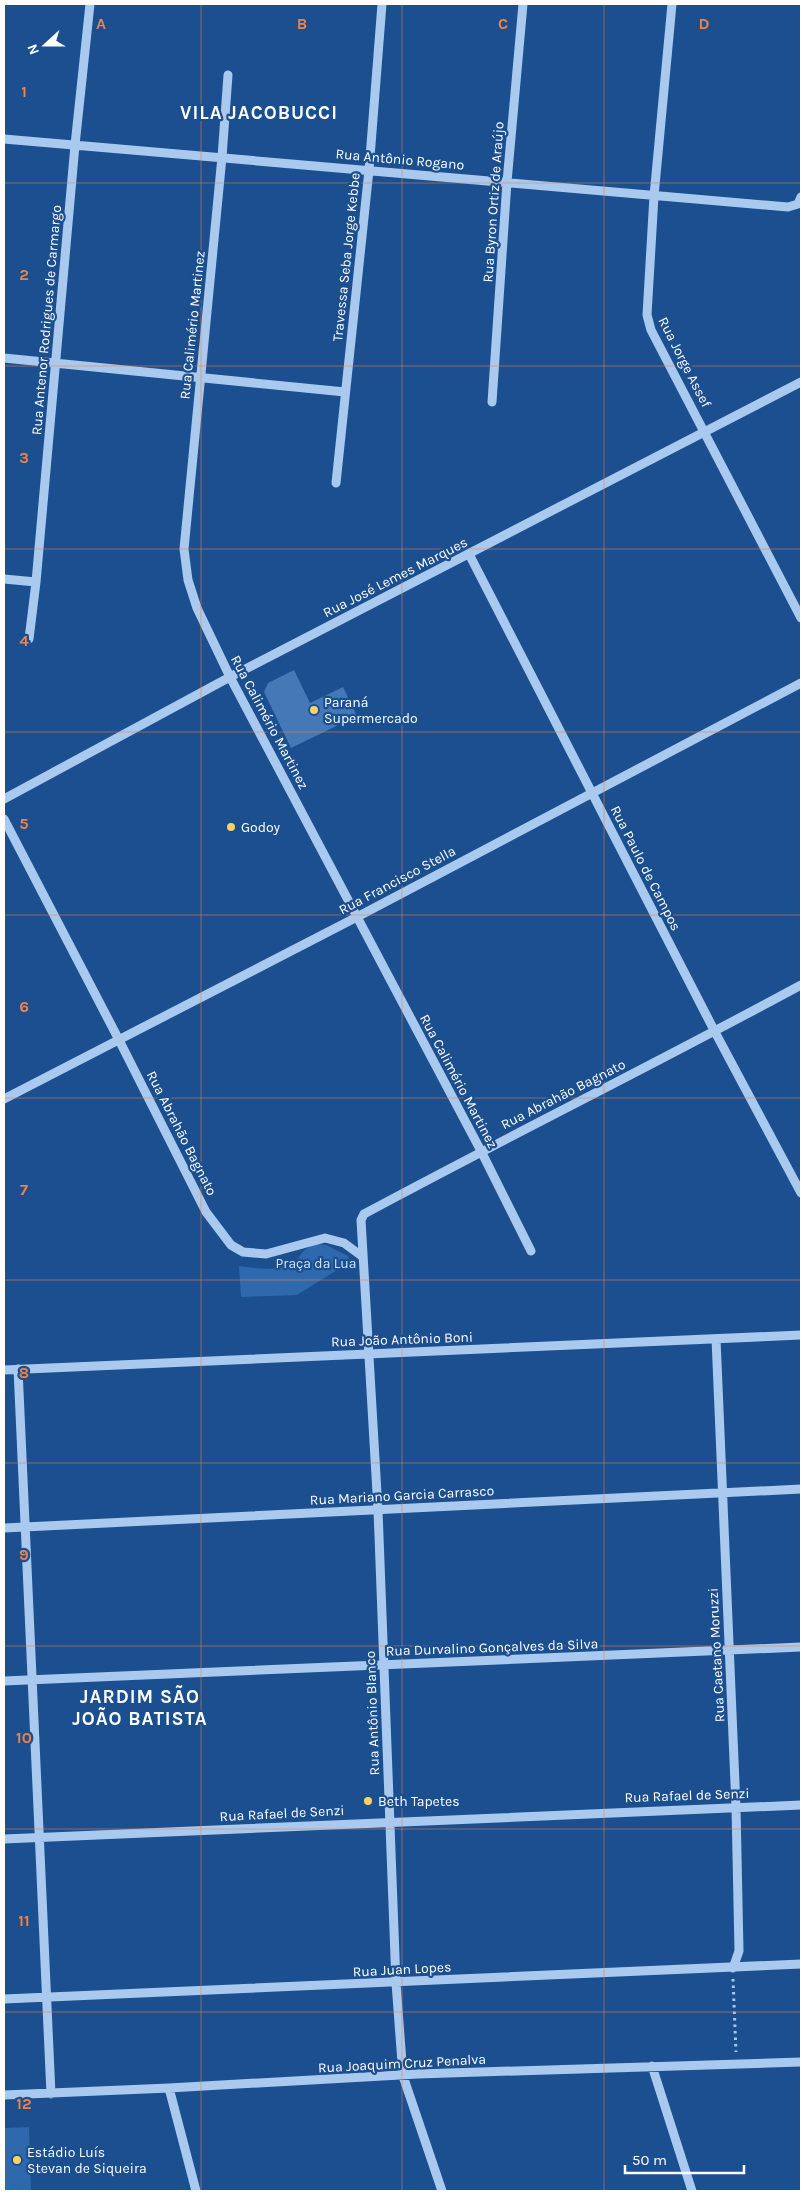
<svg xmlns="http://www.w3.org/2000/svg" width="805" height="2195" viewBox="0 0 805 2195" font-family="Karla,sans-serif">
<rect width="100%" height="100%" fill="#1b4f8f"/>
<path fill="#2e69ad" d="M316 1244 326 1245 348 1256 350 1262 297 1295 241 1297 239 1266C253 1268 279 1272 291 1264 303 1257 298 1251 316 1244Z
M29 2127 31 2191H4V2128Z"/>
<path fill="#4478b7" d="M294 670 310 703 343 687 357 716 291 748 264 692 268 683Z"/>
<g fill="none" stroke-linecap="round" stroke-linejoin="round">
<path stroke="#a9c9ee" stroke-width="3" stroke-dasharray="2.5 4" stroke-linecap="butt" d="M733 1979 736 2052"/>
<path stroke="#a9c9ee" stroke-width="9" d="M672 4 654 196 647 315 651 330 801 618
M228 75 222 157 184 549 188 580 197 608 230 677 481 1151 531 1251
M4 139 788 207 798 204 801 197
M4 358 345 392
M492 402 507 182 523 4
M336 483 369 170 382 4
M469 554 715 1032 801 1193
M4 579 36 582
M29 639 36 582 75 145 90 4
M4 799 230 677 801 382
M4 819 119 1040 206 1212 231 1245 243 1252 266 1254 325 1238 344 1243 363 1257
M4 1099 357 917 801 683
M716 1339 736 1807 739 1951 733 1968
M18 1369 51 2094
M4 1370 801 1335
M4 1528 801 1489
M4 1681 801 1647
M4 1839 801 1805
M4 1999 801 1964
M652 2066 692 2191
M169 2088 196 2191
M4 2095 169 2088 418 2074 801 2062
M442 2191 403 2076 396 1983 378 1510 361 1220 364 1214C509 1136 657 1063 801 985"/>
</g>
<path fill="none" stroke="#ee8249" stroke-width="1" stroke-opacity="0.55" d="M201 4V2191M402 4V2191M604 4V2191M4 183H801M4 366H801M4 549H801M4 732H801M4 915H801M4 1098H801M4 1280H801M4 1463H801M4 1646H801M4 1829H801M4 2012H801"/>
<g fill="#ffd166" stroke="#1b4f8f" stroke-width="2">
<circle cx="314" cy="710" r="5"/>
<circle cx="231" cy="827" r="5"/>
<circle cx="368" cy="1801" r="5"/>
<circle cx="17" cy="2160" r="5"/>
</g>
<g text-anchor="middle" stroke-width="4.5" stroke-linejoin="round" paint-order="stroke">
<g font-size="14" fill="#fff" stroke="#1b4f8f">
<text transform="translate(400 159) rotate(5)" y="5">Rua Antônio Rogano</text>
<text transform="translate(493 202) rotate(-86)" y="5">Rua Byron Ortiz de Araújo</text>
<text transform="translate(346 257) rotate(-84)" y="5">Travessa Seba Jorge Kebbe</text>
<text transform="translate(46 320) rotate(-85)" y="5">Rua Antenor Rodrigues de Carmargo</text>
<text transform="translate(192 325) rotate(-84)" y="5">Rua Calimério Martinez</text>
<text transform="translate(685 362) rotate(63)" y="5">Rua Jorge Assef</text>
<text transform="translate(395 577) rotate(-27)" y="5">Rua José Lemes Marques</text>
<text transform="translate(270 722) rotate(62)" y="5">Rua Calimério Martinez</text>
<text transform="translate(646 868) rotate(63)" y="5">Rua Paulo de Campos</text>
<text transform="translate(397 880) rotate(-28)" y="5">Rua Francisco Stella</text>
<text transform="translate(459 1081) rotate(62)" y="5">Rua Calimério Martinez</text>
<text transform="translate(563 1094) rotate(-27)" y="5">Rua Abrahão Bagnato</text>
<text transform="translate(182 1133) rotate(63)" y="5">Rua Abrahão Bagnato</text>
<text transform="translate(402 1339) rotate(-2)" y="5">Rua João Antônio Boni</text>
<text transform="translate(402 1495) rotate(-3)" y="5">Rua Mariano Garcia Carrasco</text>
<text transform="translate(492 1647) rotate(-2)" y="5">Rua Durvalino Gonçalves da Silva</text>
<text transform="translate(716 1655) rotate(-93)" y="5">Rua Caetano Moruzzi</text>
<text transform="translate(372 1713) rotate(-92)" y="5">Rua Antônio Blanco</text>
<text transform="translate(687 1795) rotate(-2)" y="5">Rua Rafael de Senzi</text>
<text transform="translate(282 1813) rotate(-3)" y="5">Rua Rafael de Senzi</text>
<text transform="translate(402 1969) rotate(-3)" y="5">Rua Juan Lopes</text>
<text transform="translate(402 2063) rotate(-3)" y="5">Rua Joaquim Cruz Penalva</text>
</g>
<g font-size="14" fill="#fff" stroke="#1b4f8f" text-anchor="start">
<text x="324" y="707">Paraná<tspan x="324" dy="16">Supermercado</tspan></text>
<text x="241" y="832">Godoy</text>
<text x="378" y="1806">Beth Tapetes</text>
<text x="27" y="2157">Estádio Luís<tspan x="27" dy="16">Stevan de Siqueira</tspan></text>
</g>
<g font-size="14" fill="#cfe3fa" stroke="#1b4f8f">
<text x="316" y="1268">Praça da Lua</text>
</g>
<g font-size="19" font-weight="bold" letter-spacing="1" fill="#fff" stroke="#1b4f8f">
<text x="259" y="119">VILA JACOBUCCI</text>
<text x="140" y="1703">JARDIM SÃO<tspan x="140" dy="22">JOÃO BATISTA</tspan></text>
</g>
</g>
<g font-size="16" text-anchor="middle" font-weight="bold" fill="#ee8249" stroke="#1b4f8f" stroke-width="4.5" stroke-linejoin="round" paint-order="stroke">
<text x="101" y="29">A</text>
<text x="302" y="29">B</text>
<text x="503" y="29">C</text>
<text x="704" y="29">D</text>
<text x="24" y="97">1</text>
<text x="24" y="280">2</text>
<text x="24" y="463">3</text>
<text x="24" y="646">4</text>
<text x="24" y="829">5</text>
<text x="24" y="1012">6</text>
<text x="24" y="1195">7</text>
<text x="24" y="1378">8</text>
<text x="24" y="1560">9</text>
<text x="24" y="1743">10</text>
<text x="24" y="1926">11</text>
<text x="24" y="2109">12</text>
</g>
<rect width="805" height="2195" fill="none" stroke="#ffffff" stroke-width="10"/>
<g transform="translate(45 45) rotate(249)" stroke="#1b4f8f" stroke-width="4" paint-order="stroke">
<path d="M0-4L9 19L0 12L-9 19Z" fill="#ffffff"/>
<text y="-8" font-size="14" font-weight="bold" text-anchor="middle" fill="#ffffff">N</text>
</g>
<path d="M625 2165v8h119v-8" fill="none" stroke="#ffffff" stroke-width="2.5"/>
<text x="632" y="2165" font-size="15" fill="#ffffff" stroke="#1b4f8f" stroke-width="4" paint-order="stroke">50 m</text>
</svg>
